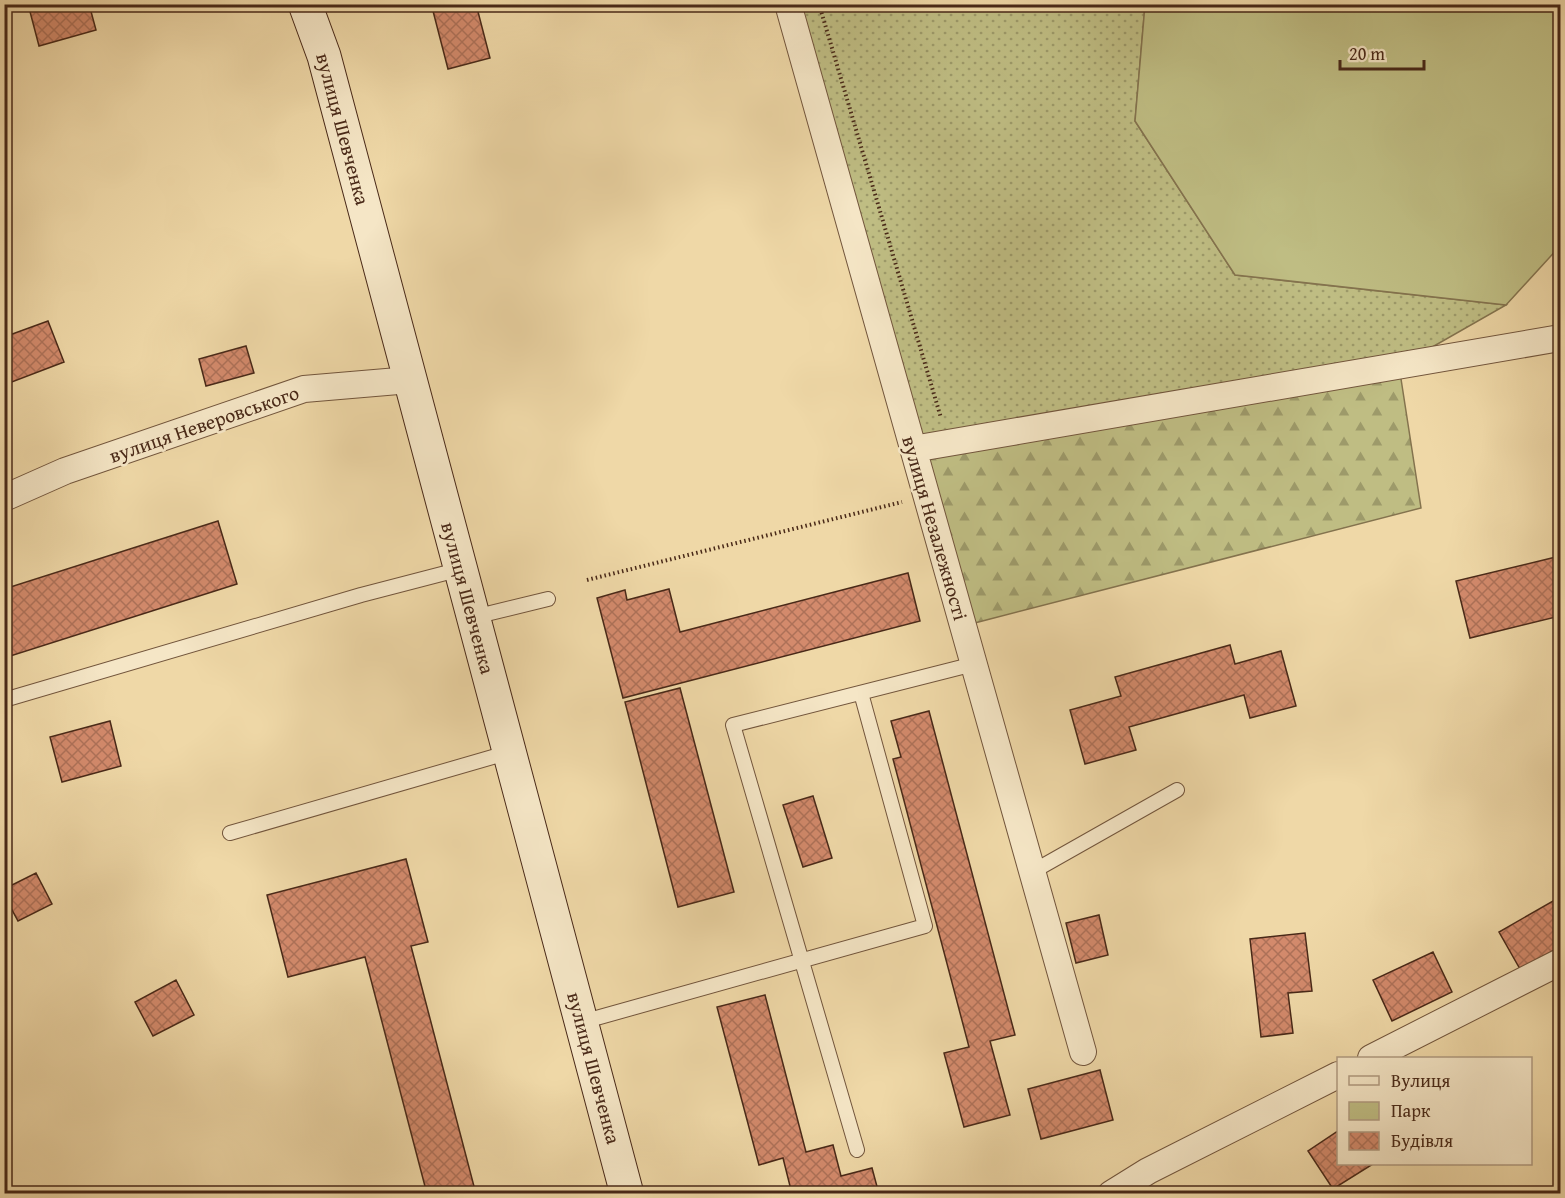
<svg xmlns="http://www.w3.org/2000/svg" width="1565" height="1198" viewBox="0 0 1565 1198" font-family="'Gentium Book Plus',serif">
<defs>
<pattern id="green-dots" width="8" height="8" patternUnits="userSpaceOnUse" patternTransform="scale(1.5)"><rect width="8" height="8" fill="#bfbd83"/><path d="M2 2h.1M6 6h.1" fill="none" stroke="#9d9a6a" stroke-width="1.8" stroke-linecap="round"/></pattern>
<pattern id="forest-firs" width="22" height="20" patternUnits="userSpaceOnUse" patternTransform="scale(1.5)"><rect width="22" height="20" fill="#bfbd83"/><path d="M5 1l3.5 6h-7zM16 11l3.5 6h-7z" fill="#9d9a6a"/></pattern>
<pattern id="building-cross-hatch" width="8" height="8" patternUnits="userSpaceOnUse" patternTransform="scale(1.5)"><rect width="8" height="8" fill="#d38a6c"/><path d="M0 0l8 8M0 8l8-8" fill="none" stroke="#ad7158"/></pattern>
</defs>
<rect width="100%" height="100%" fill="#efd8a7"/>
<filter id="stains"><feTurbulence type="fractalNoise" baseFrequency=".00333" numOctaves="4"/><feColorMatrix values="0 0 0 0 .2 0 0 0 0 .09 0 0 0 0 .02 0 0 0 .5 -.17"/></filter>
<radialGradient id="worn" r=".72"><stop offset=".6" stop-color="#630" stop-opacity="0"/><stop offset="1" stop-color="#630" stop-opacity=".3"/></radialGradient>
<path fill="url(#green-dots)" stroke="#84734e" stroke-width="1.5" d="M788 5H1145L1135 121 1235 275 1506 305 1399 366 913 449Z"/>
<path fill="url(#forest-firs)" stroke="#84734e" stroke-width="1.5" d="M1399 366 1421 508 963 626 913 449Z"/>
<path fill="#bfbd83" stroke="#84734e" stroke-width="1.5" d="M1145 5H1560V246L1506 305 1235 275 1135 121Z"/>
<path fill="url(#building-cross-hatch)" stroke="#492918" stroke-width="1.5" d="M28 4H89L96 30 39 46Z
M457 4H476L490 58 448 69 433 11Z
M48 321 64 362 4 385V337Z
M246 346 254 373 206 386 199 359Z
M218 521 237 584 4 658V589Z
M1560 556V616L1470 638 1456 581Z
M908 573 920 621 623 698 597 598 625 590 627 600 669 589 680 632Z
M1230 645 1235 664 1281 651 1296 706 1250 718 1244 695 1129 727 1136 750 1085 764 1070 710 1121 696 1115 677Z
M680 688 734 892 678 907 625 702Z
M929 711 1015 1035 990 1041 1010 1115 964 1127 944 1053 969 1047 893 759 901 757 891 721Z
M110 721 121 766 62 782 50 737Z
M813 796 832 858 803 867 783 805Z
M406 859 428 942 411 946 476 1194H427L365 957 288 977 267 895Z
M36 873 52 904 18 921 4 895V889Z
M1560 897V947L1520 969 1499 932Z
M1099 915 1108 955 1076 963 1066 923Z
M1305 933 1312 991 1288 993 1293 1033 1261 1037 1250 939Z
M1433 952 1452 992 1392 1021 1373 980Z
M176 980 194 1015 153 1036 135 1002Z
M765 995 806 1152 833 1145 841 1176 872 1168 879 1194H792L783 1158 759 1165 717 1007Z
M1100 1070 1113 1120 1041 1139 1028 1089Z
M1338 1131V1164H1373L1333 1189 1308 1151Z
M185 1187 186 1194H159Z"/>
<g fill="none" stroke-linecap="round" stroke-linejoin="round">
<g stroke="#72553c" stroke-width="16">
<path id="lane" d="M474 617 548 599
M4 700 361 595 461 569
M230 833 510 752
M1032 872 1177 790
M582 1022 925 926 861 693
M857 1150 733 725 974 664"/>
</g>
<g stroke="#72553c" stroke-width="28">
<path id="street" d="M788 4 1083 1052
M913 449 1560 338
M4 498 65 471 304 389 410 380
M1371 1058 1560 962
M1111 1194 1148 1171 1338 1075"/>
</g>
<g stroke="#492918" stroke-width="35">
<path id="secondary" d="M305 4 324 56 627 1194"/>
</g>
<path stroke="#492918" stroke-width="4" stroke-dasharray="1.5 3" stroke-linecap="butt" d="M819 4 941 418
M587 580 902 502"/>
<use href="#lane" stroke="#f5e6c6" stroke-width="14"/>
<use href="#street" stroke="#f5e6c6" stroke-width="26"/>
<use href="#secondary" stroke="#f5e6c6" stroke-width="33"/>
</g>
<g text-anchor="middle" stroke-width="5" stroke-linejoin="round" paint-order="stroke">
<g font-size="20" fill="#492918" stroke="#f5e6c6">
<text transform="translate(343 129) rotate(75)" y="7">вулиця Шевченка</text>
<text transform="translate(204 424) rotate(-19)" y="7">вулиця Неверовського</text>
<text transform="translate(935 528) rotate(74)" y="7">вулиця Незалежності</text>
<text transform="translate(468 598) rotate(75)" y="7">вулиця Шевченка</text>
<text transform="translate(594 1068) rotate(75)" y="7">вулиця Шевченка</text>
</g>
</g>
<rect width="1565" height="1198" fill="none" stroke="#efd8a7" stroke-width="24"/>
<rect x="6" y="6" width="1553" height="1186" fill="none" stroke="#492918" stroke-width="3"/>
<rect x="12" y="12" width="1541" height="1174" fill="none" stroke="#492918" stroke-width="1.5"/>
<rect x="1337" y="1057" width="195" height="108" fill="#f5e6c6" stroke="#b09a80" stroke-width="1.5"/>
<rect x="1349" y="1076" width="30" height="9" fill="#f5e6c6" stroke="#b09a80" stroke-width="1.5"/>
<text x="1391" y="1087" font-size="18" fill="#492918">Вулиця</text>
<rect x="1349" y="1102" width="30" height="18" fill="#bfbd83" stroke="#b09a80" stroke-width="1.5"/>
<text x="1391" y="1117" font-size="18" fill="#492918">Парк</text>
<rect x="1349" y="1132" width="30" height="18" fill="url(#building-cross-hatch)" stroke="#b09a80" stroke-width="1.5"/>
<text x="1391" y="1147" font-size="18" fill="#492918">Будівля</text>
<path d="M1340 60v9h84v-9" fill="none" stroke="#492918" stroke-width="3"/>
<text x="1349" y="60" font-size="18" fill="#492918" stroke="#f5e6c6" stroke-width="4.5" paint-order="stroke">20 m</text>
<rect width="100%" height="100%" filter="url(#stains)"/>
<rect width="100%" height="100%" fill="url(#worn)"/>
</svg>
